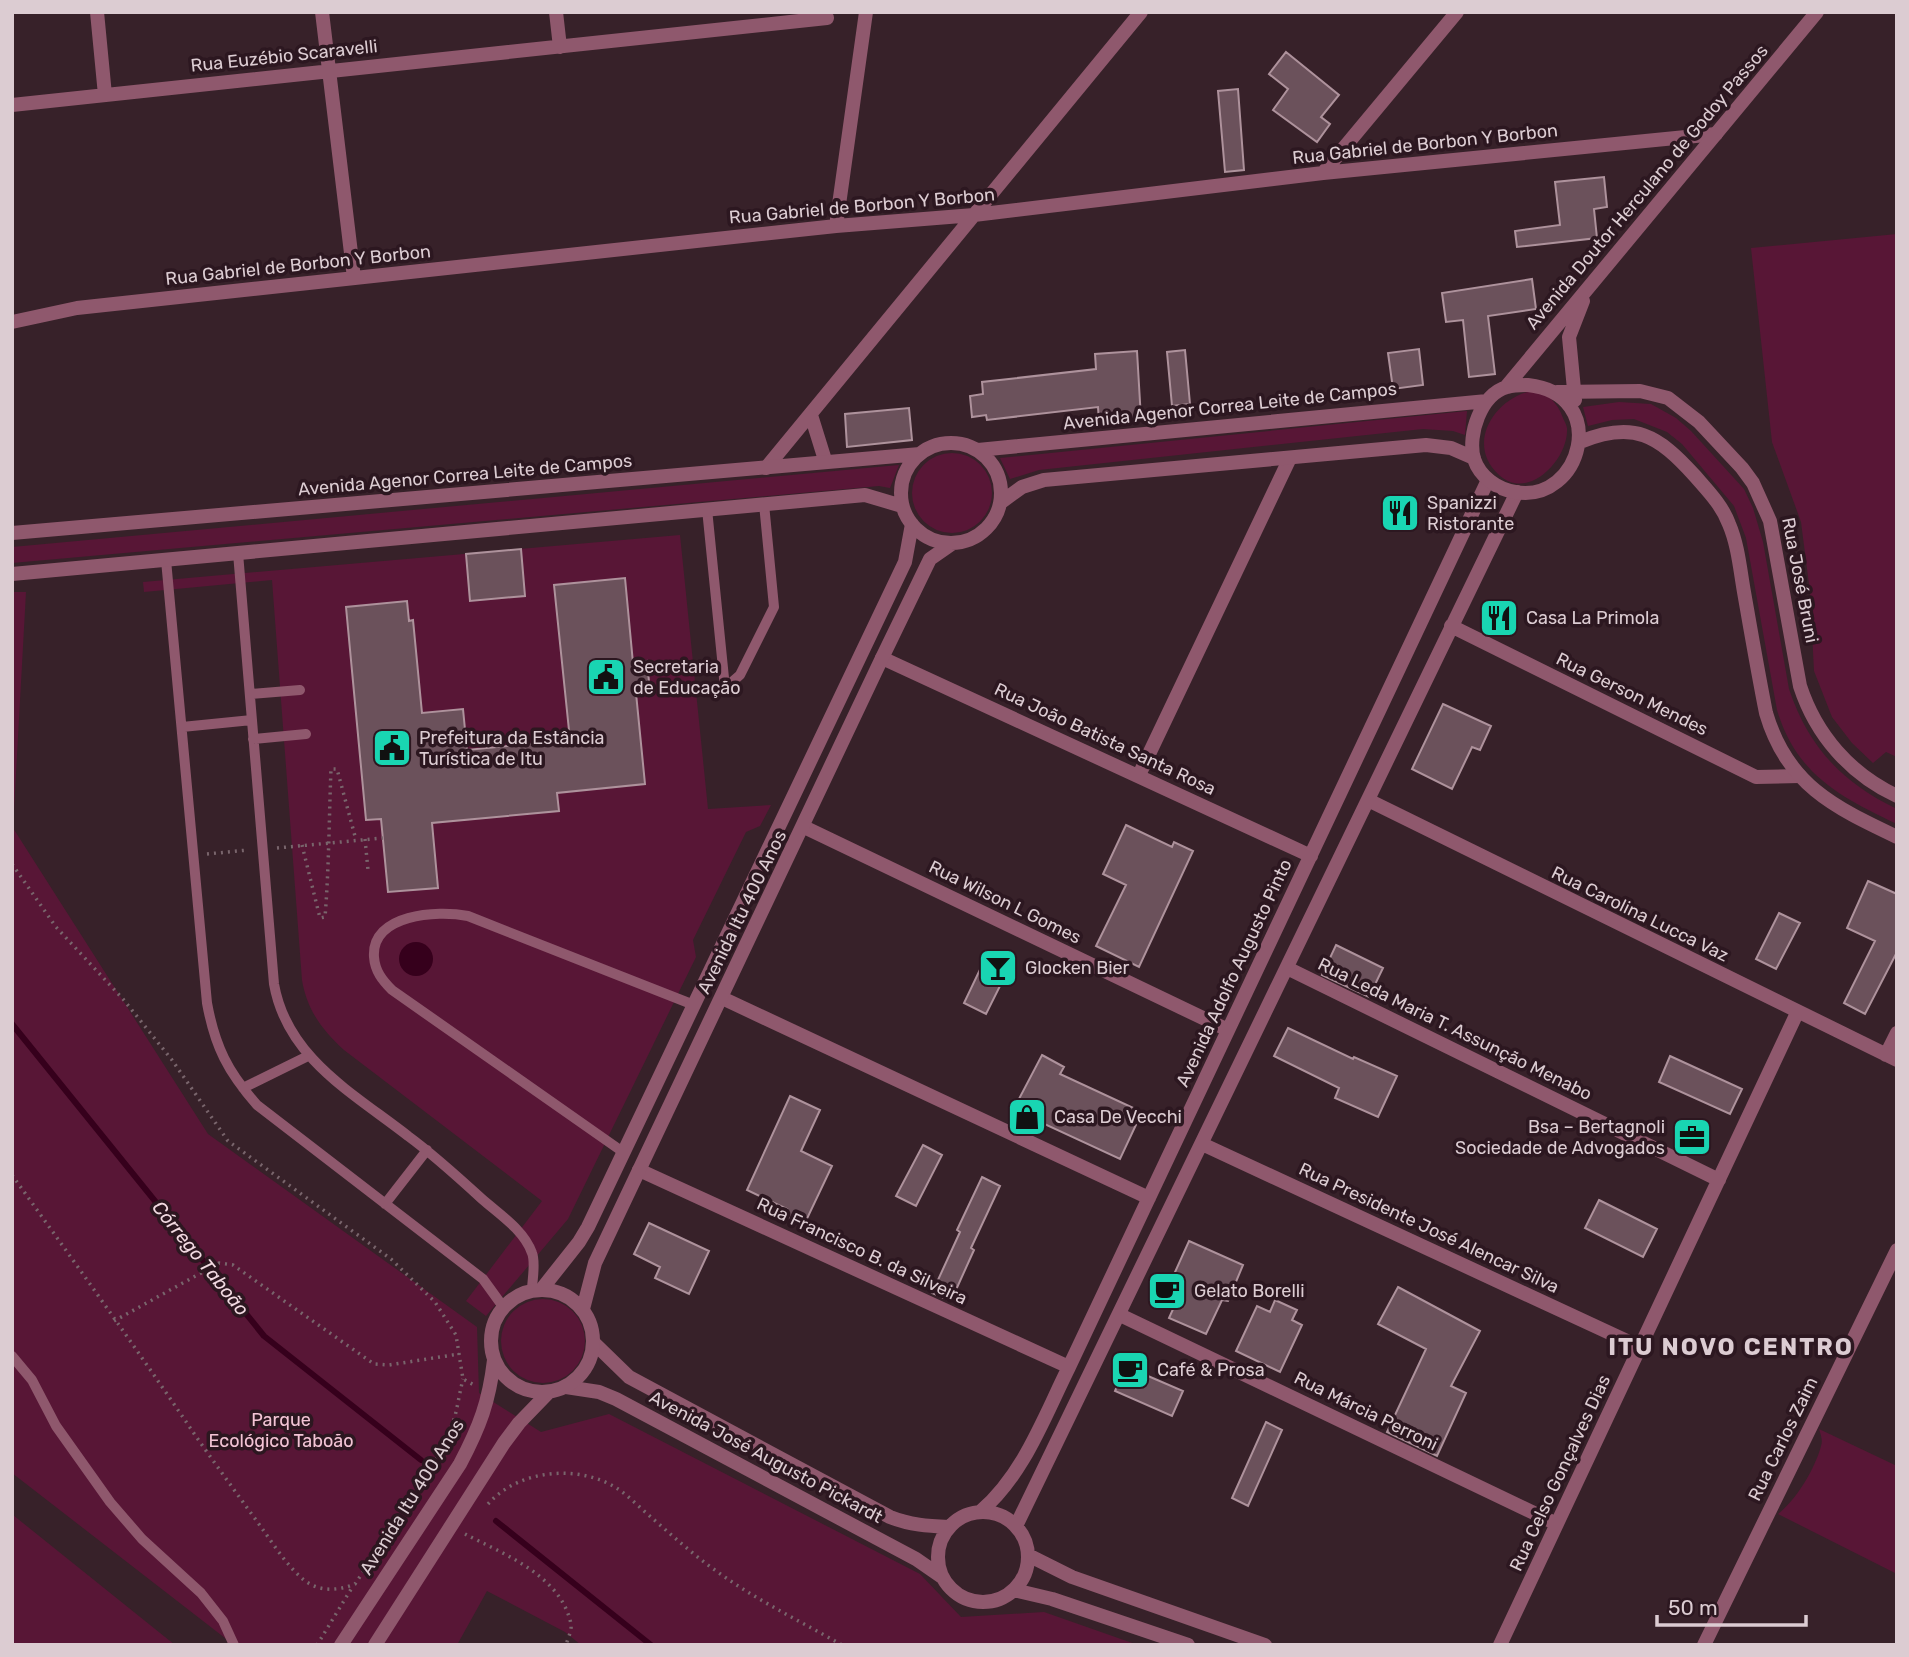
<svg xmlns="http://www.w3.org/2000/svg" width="1909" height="1657" viewBox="0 0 1909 1657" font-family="Rubik,sans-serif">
<rect width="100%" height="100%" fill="#372129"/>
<path fill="#581636" d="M1897 234V757L1886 752 1873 763 1852 743 1832 717 1814 671 1810 592 1801 522 1772 442 1751 248Z
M1527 392C1531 392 1539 392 1543 393 1550 396 1558 406 1561 413 1562 417 1566 423 1567 428 1569 459 1528 502 1499 475 1467 446 1491 403 1527 392Z
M1619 402 1651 404 1676 418 1691 431 1744 489 1753 508 1763 542 1789 689C1808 746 1842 783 1897 809V824C1840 797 1796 774 1777 710L1746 538 1734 506 1682 444 1667 432 1634 419 1612 420 1588 426 1583 407Z
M1467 411 1465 435 1453 431 1423 429 1039 470 1010 479 1000 458Z
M912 493a40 40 0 1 1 80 0a40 40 0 1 1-80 0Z
M899 465 890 488 879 486 12 563V547Z
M680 535 708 809 771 805 760 826 746 832 693 940 696 957 568 1219 486 1316 466 1301 542 1201 344 1050C322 1030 307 1010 302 980L272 580 144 592 143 582Z
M12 592H26L13 828 208 1134 477 1327 479 1393 541 1432 609 1414 920 1574 961 1617 1044 1612 1138 1645H581L565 1632 487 1591 457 1645H234L12 1473Z
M501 1341a42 42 0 1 1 84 0a42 42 0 1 1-84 0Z
M1819 1429 1897 1466V1574L1778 1514C1796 1500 1815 1469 1821 1446 1823 1441 1821 1435 1819 1429Z
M12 1515H13L175 1645H12Z"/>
<path fill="#36001c" d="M399 959a17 17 0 1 1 34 0a17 17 0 1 1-34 0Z"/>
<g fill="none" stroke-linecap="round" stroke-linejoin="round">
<path stroke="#36001c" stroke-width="6" d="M12 1024 264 1336 421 1460
M496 1521 651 1645"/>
</g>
<path fill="#6b515b" stroke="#ae929c" stroke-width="2" d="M1286 52 1339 95 1321 117 1330 124 1317 142 1273 110 1288 89 1269 74Z
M1238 89 1244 170 1225 172 1218 91Z
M1604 177 1607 207 1594 209 1597 238 1517 247 1515 231 1560 225 1555 182Z
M1532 279 1536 309 1488 316 1495 374 1469 377 1463 320 1446 322 1442 293Z
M1419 349 1423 385 1393 389 1388 353Z
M1185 350 1190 404 1172 406 1167 352Z
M1137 351 1141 419 1099 423 1098 407 987 420 986 415 972 417 970 396 983 394 982 382 1096 369 1095 354Z
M909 408 912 440 847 447 845 414Z
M521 549 525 596 470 601 466 554Z
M625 578 633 663 647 661 650 692 636 693 645 784 557 793 559 811 432 823 438 888 388 892 381 819 366 820 346 607 407 601 409 621 413 620 422 713 463 709 467 750 570 740 554 585Z
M1443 704 1491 726 1480 750 1472 747 1452 789 1412 769Z
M1126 825 1172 847 1174 842 1193 851 1139 967 1096 946 1126 885 1103 874Z
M1868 881 1897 894V952L1865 1014 1844 1003 1875 941 1847 928Z
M1779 913 1800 923 1776 969 1756 959Z
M1336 945 1383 968 1369 997 1322 975Z
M985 959 1008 970 986 1014 964 1003Z
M1288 1028 1353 1059 1354 1057 1397 1076 1378 1117 1335 1098 1339 1088 1274 1056Z
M1042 1055 1064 1067 1060 1074 1142 1112 1120 1159 1036 1120 1032 1128 1010 1116Z
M1670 1056 1742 1089 1730 1114 1659 1082Z
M790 1096 820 1110 801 1151 832 1166 804 1225 784 1216 787 1209 747 1190Z
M923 1145 942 1155 916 1206 896 1196Z
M982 1177 1000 1186 971 1248 974 1250 951 1301 932 1293 960 1232 957 1230Z
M1599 1200 1657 1229 1643 1257 1585 1228Z
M649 1223 709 1251 689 1294 655 1278 660 1267 634 1254Z
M1189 1241 1243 1265 1228 1301 1222 1300 1206 1334 1169 1318 1174 1307 1162 1301Z
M1398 1287 1480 1331 1451 1386 1466 1393 1437 1456 1387 1432 1426 1349 1378 1324Z
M1275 1300 1297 1310 1292 1320 1302 1325 1280 1372 1236 1351 1257 1306 1270 1312Z
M1134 1370 1183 1391 1172 1416 1115 1391 1121 1377 1130 1380Z
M1266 1422 1282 1430 1248 1506 1232 1498Z"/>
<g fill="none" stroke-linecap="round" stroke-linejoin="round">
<path stroke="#79656c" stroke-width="3.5" stroke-dasharray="2 5" stroke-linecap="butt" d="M365 839 368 870
M302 845 320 918 325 917C329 868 329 819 331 769H337L356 840
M277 848 383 838
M207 854 248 850
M12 864 56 927 123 999 172 1060 228 1141 391 1259 435 1302 456 1335 463 1379 474 1385
M12 1175C73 1260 134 1345 193 1432 215 1464 238 1495 261 1527 274 1545 287 1566 304 1580 319 1592 338 1591 355 1584L391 1531 397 1534
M114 1321 219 1263 233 1265 374 1364 389 1365 459 1354
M488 1504C518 1470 576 1464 615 1487 628 1495 640 1508 652 1518 675 1538 697 1558 722 1575 760 1602 802 1622 842 1645
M392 1530C416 1495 442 1457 455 1416 458 1404 460 1391 463 1379
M465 1534C503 1554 561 1575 571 1624 572 1630 568 1638 566 1645
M317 1645 353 1586"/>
<path stroke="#8f586d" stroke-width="10" d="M707 509 725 688 740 675 774 607 764 504
M238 553 274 984C287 1058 353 1093 408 1136 434 1155 458 1177 482 1199 499 1214 524 1230 532 1253 536 1263 532 1280 532 1291
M166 560 207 1003C215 1047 228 1072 257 1105L483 1279 504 1308
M250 694 300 690
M182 727 252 720
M253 739 306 734
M243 1088 308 1056
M623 1152 392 990C382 980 375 971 374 957 371 914 437 910 468 916L694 1005
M385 1204 427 1150
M12 1356 32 1380 56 1426 110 1502 142 1539 201 1593 223 1621 234 1645"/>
<path stroke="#8f586d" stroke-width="14" d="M97 12 105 95
M322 12 354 278
M556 12 560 47
M12 105 827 18
M1323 173 1457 12
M836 226 866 12
M12 322 77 308 836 226 974 215 1323 173 1716 134
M811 415 825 460
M766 468 1141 12
M1451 626 1756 777 1800 776
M882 658 1311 856
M1139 775 1290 458
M1368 800 1897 1060
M804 827 1228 1030
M1287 968 1719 1180
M722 998 1149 1198
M1886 1055 1897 1033
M1202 1144 1640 1347
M639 1170 1069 1367
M1120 1315 1557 1524
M594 1343 629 1377 890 1517C910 1525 928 1526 949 1527
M566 1387 599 1392 616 1399 916 1559 942 1577
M981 1511C1024 1474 1044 1417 1069 1367L1488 480
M938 1557a45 45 0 1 1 90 0a45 45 0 1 1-90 0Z
M1016 1526 1517 492
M1028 1555 1072 1577 1265 1645
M1014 1590 1052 1599 1188 1645
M1500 1645 1797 1013
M1704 1645 1897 1250"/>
<path stroke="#8f586d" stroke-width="14" d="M1528 385C1611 394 1582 504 1515 492 1497 489 1480 477 1474 459 1467 435 1481 394 1507 387 1513 385 1522 385 1528 385Z
M1506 387 1817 12
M1557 392 1640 391 1668 398 1699 422 1742 468 1753 483 1770 521 1800 686C1816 735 1850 774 1897 796
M1575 400 1569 337 1583 301
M1580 442C1634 420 1658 435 1695 476 1708 491 1722 505 1729 524 1738 545 1740 569 1744 592 1751 632 1758 673 1766 713 1787 785 1834 807 1897 837
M901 493a50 50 0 1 1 100 0a50 50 0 1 1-100 0Z
M978 450 1487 401
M1000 503 1022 487 1044 480 1426 445 1451 448 1474 458
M12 533 920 454
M12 574 865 495 902 506
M491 1341a51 51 0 1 1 102 0a51 51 0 1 1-102 0Z
M541 1290 579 1242 588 1227 905 562 912 524
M583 1309 595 1263 882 658 930 559 953 543
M341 1645 460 1464C480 1426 489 1402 494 1360
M375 1645 504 1443 519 1423 549 1392"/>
</g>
<defs>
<g id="restaurant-square" transform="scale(2.0125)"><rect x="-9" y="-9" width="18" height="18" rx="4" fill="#19d5b2" stroke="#2c1720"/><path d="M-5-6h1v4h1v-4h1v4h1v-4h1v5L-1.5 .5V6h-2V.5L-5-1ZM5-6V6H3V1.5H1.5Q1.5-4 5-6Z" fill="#111"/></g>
<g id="civic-square" transform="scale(2.0125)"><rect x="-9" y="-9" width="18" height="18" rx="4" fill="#19d5b2" stroke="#2c1720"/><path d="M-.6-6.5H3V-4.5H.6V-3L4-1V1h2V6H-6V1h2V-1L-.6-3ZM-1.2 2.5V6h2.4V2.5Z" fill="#111"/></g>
<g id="bar-square" transform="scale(2.0125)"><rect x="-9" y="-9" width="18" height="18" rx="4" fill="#19d5b2" stroke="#2c1720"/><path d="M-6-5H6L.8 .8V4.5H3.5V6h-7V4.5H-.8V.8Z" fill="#111"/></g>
<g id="shop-square" transform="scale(2.0125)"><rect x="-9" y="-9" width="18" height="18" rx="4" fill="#19d5b2" stroke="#2c1720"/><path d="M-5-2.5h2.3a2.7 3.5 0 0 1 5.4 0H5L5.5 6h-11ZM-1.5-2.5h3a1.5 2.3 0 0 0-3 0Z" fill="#111"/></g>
<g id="office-square" transform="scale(2.0125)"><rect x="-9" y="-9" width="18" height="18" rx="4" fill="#19d5b2" stroke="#2c1720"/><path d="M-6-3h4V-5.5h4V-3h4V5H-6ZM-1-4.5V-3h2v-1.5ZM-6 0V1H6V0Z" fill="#111"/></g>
<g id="cafe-square" transform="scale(2.0125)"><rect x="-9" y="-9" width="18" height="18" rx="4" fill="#19d5b2" stroke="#2c1720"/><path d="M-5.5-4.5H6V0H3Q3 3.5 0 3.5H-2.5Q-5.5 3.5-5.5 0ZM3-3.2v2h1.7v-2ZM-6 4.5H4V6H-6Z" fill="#111"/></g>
</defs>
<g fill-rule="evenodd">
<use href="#restaurant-square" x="1400" y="513"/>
<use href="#restaurant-square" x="1499" y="618"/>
<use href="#civic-square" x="606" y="677"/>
<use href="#civic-square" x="392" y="748"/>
<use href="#bar-square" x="998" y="968"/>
<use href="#shop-square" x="1027" y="1117"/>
<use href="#office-square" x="1692" y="1137"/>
<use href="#cafe-square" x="1167" y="1291"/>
<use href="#cafe-square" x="1130" y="1370"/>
</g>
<g text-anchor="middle" stroke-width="7" stroke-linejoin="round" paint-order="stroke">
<g font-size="18" fill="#dcccd2" stroke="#2c1720">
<text transform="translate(284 56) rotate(-6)" y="6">Rua Euzébio Scaravelli</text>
<text transform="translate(1425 144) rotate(-6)" y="6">Rua Gabriel de Borbon Y Borbon</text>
<text transform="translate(1647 187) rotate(-50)" y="6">Avenida Doutor Herculano de Godoy Passos</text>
<text transform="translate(862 206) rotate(-5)" y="6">Rua Gabriel de Borbon Y Borbon</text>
<text transform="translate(298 265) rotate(-6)" y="6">Rua Gabriel de Borbon Y Borbon</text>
<text transform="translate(1230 406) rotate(-6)" y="6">Avenida Agenor Correa Leite de Campos</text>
<text transform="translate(465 475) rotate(-5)" y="6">Avenida Agenor Correa Leite de Campos</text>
<text transform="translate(1800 580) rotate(79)" y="6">Rua José Bruni</text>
<text transform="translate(1632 694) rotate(26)" y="6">Rua Gerson Mendes</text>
<text transform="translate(1105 739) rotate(25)" y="6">Rua João Batista Santa Rosa</text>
<text transform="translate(1005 902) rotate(26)" y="6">Rua Wilson L Gomes</text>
<text transform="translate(742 912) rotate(-64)" y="6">Avenida Itu 400 Anos</text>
<text transform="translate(1640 914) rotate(26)" y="6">Rua Carolina Lucca Vaz</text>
<text transform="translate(1234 973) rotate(-65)" y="6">Avenida Adolfo Augusto Pinto</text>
<text transform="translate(1455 1029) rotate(26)" y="6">Rua Leda Maria T. Assunção Menabo</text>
<text transform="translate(1429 1228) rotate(25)" y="6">Rua Presidente José Alencar Silva</text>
<text transform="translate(862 1251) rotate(25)" y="6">Rua Francisco B. da Silveira</text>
<text transform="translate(1366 1411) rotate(26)" y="6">Rua Márcia Perroni</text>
<text transform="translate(1783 1439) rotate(-64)" y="6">Rua Carlos Zaim</text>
<text transform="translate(766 1457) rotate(28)" y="6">Avenida José Augusto Pickardt</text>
<text transform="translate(1560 1473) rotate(-65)" y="6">Rua Celso Gonçalves Dias</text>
<text transform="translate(412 1497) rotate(-58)" y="6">Avenida Itu 400 Anos</text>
</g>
<g font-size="18" fill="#dcccd2" stroke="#2c1720" text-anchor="start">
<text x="1427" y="509">Spanizzi<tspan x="1427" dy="21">Ristorante</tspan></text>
<text x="1526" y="624">Casa La Primola</text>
<text x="633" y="673">Secretaria<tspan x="633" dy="21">de Educação</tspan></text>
<text x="419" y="744">Prefeitura da Estância<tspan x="419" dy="21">Turística de Itu</tspan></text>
<text x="1025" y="974">Glocken Bier</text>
<text x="1054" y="1123">Casa De Vecchi</text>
<text x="1665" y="1133" text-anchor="end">Bsa – Bertagnoli<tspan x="1665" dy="21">Sociedade de Advogados</tspan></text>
<text x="1194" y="1297">Gelato Borelli</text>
<text x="1157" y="1376">Café &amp; Prosa</text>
</g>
<g font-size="18" fill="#f3c4d5" stroke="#2c1720">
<text x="281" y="1426">Parque<tspan x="281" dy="21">Ecológico Taboão</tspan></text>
</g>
<g font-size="19" font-style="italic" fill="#f2dae2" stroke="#2c1720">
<text transform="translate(201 1258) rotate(51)" y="7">Córrego Taboão</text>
</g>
<g font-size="24" font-weight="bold" letter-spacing="2" fill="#dcccd2" stroke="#2c1720">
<text x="1731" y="1355">ITU NOVO CENTRO</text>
</g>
</g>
<rect width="1909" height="1657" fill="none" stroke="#dcccd2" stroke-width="28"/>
<path d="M1657 1615v10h149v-10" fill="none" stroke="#dcccd2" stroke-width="3.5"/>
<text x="1668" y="1615" font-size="21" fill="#dcccd2" stroke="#2c1720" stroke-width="5" paint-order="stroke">50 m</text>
</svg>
